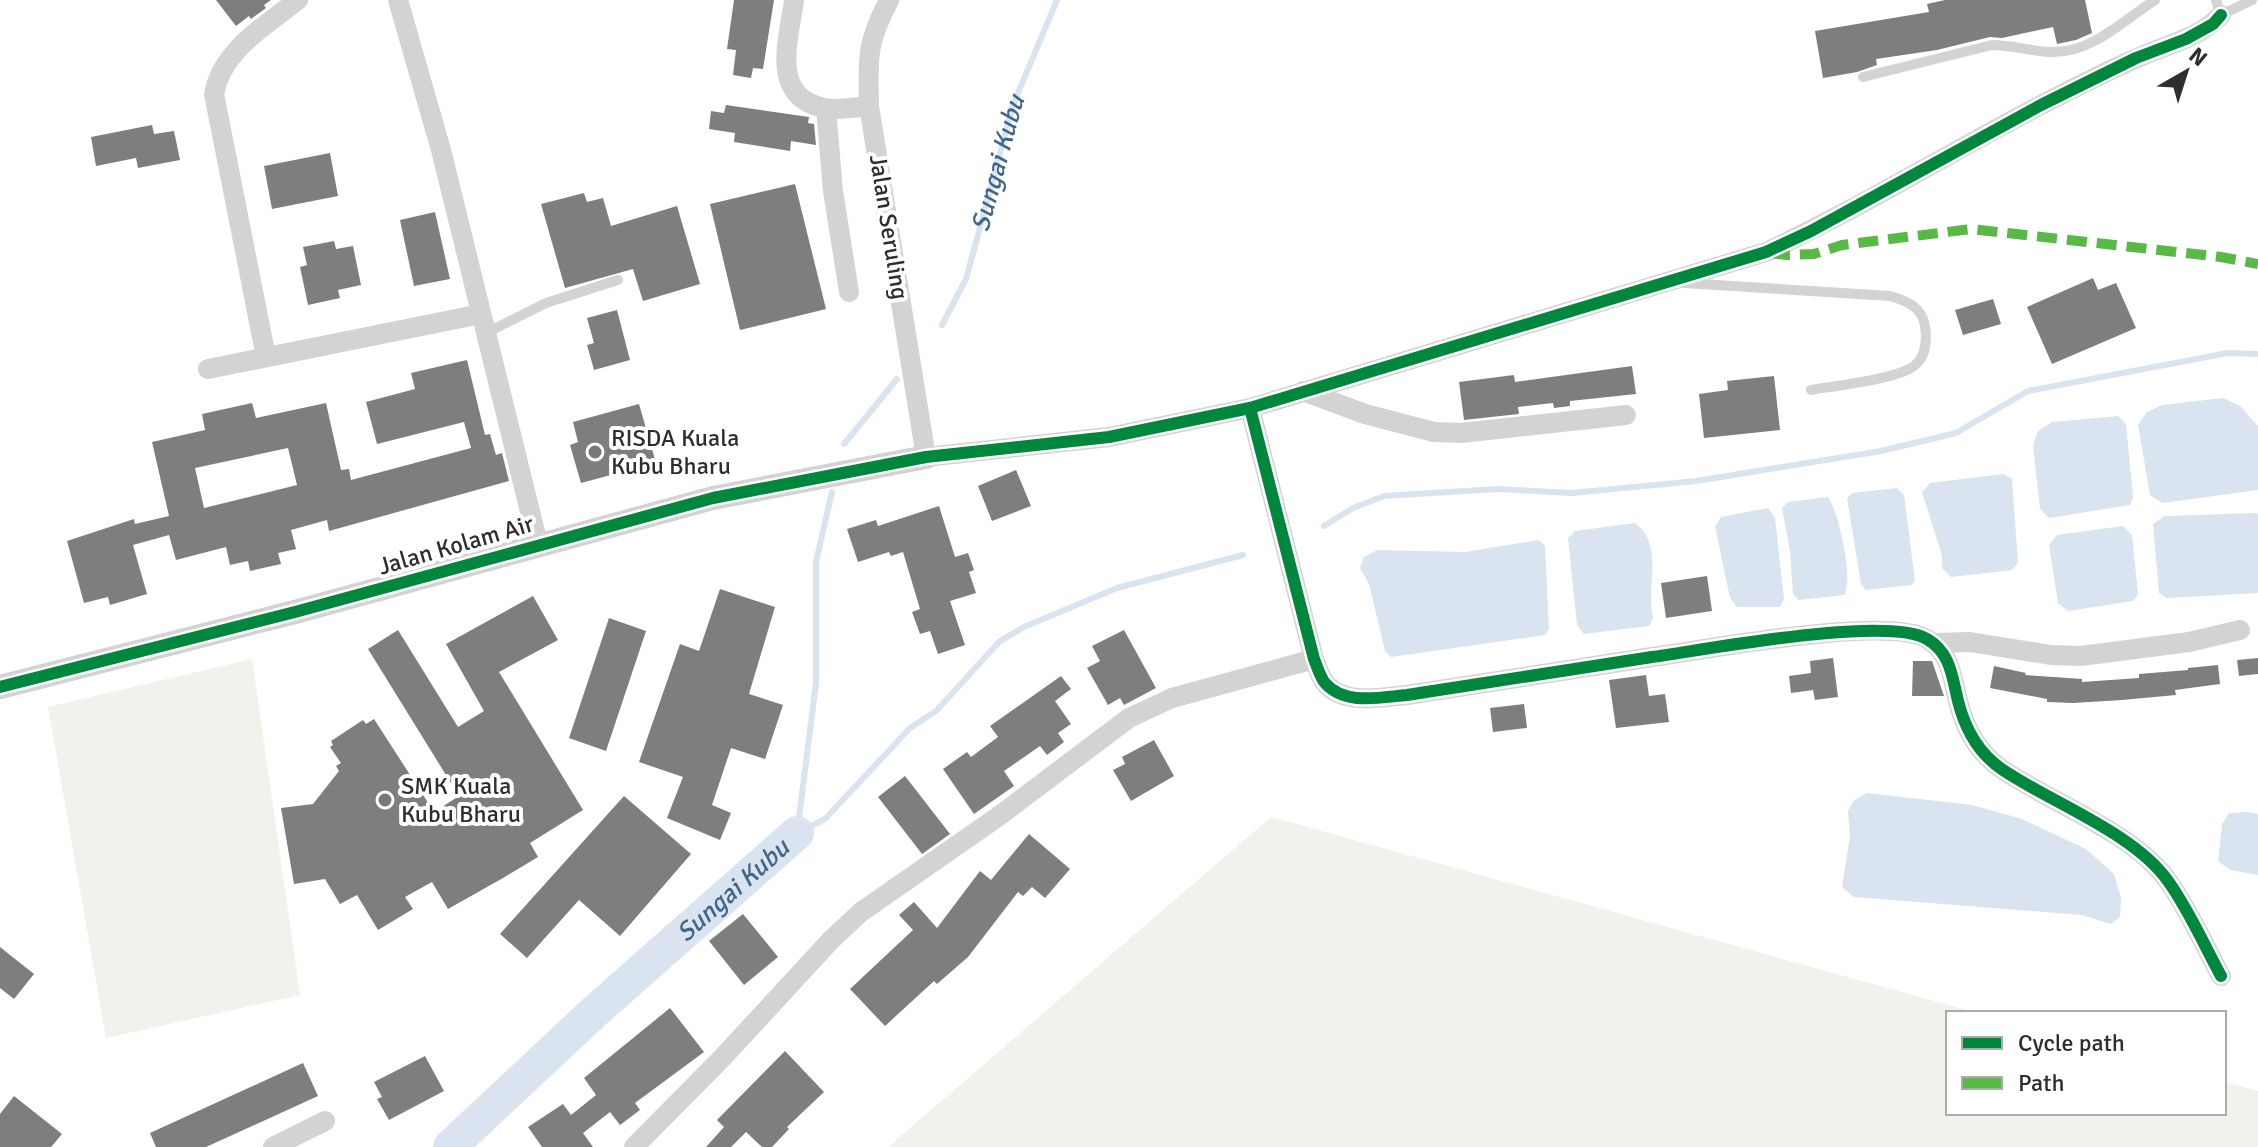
<svg xmlns="http://www.w3.org/2000/svg" width="2258" height="1147" viewBox="0 0 2258 1147" font-family="Signika,sans-serif">
<rect width="100%" height="100%" fill="#fff"/>
<path fill="#eff3ec" d="M252 659 300 995 106 1038 48 707Z
M1271 817 1977 1013H1948V1113H2224V1082L2258 1091V1147H888Z"/>
<path fill="#d9e4f0" d="M2223 398 2240 406 2258 426V490L2162 503 2150 495 2138 425 2147 412 2162 405Z
M2118 416 2126 424 2133 497 2130 505 2049 518 2040 509 2033 445 2038 431 2052 422Z
M2003 474 2012 479 2018 563 2012 570 1951 577 1942 568V556L1922 492 1930 483Z
M1897 488 1904 495 1915 580 1912 585 1866 590 1861 584 1847 498 1853 493Z
M1828 497C1839 512 1854 581 1844 595L1799 600 1793 594 1790 551 1782 508 1788 502Z
M1768 508 1775 518 1784 599 1780 607H1737L1730 598 1715 526 1721 517Z
M2256 513 2258 514V593L2166 598 2159 593 2153 524 2165 516Z
M1635 523C1665 545 1645 586 1653 618L1649 626 1584 634 1577 625 1568 538 1575 531Z
M2123 526 2132 535 2138 594 2133 601 2068 611 2058 603 2049 545 2057 535Z
M1539 540 1545 546 1549 629 1545 635 1391 657 1385 651 1369 584 1360 568 1364 557 1377 550 1465 552Z
M1867 793 1972 805 2022 819 2086 849 2114 874 2121 898 2120 917 2111 924 2082 915 1854 897 1842 887 1850 836 1848 811 1854 800Z
M2247 812 2258 814V875L2230 870 2218 861 2222 824 2229 813Z"/>
<g fill="none" stroke-linecap="round" stroke-linejoin="round">
<g stroke="#d9e4f0" stroke-width="6">
<path id="s1" d="M942 325 966 279 1013 105 1057 0"/>
<path d="M844 444 897 379"/>
<path d="M1324 526 1353 508 1384 496 1498 489 1572 493 1696 481 1881 451 1956 433 2028 391 2228 353 2258 354"/>
<path d="M797 833 825 819 910 728 936 711 1000 641 1024 627 1117 588 1243 555"/>
<path d="M797 833 816 683V562L832 492"/>
</g>
<path stroke="#d9e4f0" stroke-width="34" id="s2" d="M450 1147 592 1014 797 833"/>
</g>
<path fill="#7e7e7e" fill-rule="evenodd" d="M216 0H271L264 5 266 8 251 19 249 16 236 26Z
M734 0H774L763 69 753 68 751 78 733 75 736 50 727 49Z
M1945 0H2085L2092 33 2076 40 2057 44 2053 27 2002 38 1990 37 1937 50 1876 59 1877 65 1857 72 1823 78 1815 31 1929 12 1927 4Z
M726 105 809 117 808 123 814 124 816 145 791 141 790 151 734 142 735 133 709 129 711 111 724 113Z
M152 125 154 134 174 131 180 160 138 168 136 158 96 166 91 137Z
M330 153 338 196 272 209 264 166Z
M795 184 826 309 740 330 710 204Z
M584 193 587 202 603 198 611 226 677 206 700 284 643 301 633 269 565 288 541 204Z
M435 212 450 279 414 286 400 220Z
M334 241 336 249 353 246 361 285 338 290 340 298 308 305 300 267 307 265 303 247Z
M2093 278 2098 290 2116 283 2136 328 2052 364 2027 307Z
M1993 299 2001 324 1963 335 1955 310Z
M617 310 630 360 594 370 587 345 594 343 587 318Z
M467 360 485 435 490 434 496 455 502 453 509 481 329 531 327 520 291 530 296 549 278 553 281 564 250 571 248 561 230 565 226 547 176 560 169 535 133 545 147 594 110 605 108 597 84 603 67 541 134 519 135 524 169 516 152 442 205 430 202 414 252 403 256 418 326 403 341 470 349 469 351 480 471 448 464 422 377 444 366 402 415 389 411 373ZM288 448 297 485 204 508 195 468Z
M1632 366 1636 394 1570 401V406L1554 408 1553 403 1518 407 1519 414 1464 420 1459 382 1514 375 1515 382Z
M1774 376 1780 430 1704 438 1699 394 1728 390 1727 381Z
M639 404 656 463 581 483 570 445 578 442 573 422Z
M1016 470 1031 506 992 521 978 486Z
M939 506 955 557 968 553 974 570 969 572 976 593 950 601 965 645 938 654 930 631 920 634 912 612 920 609 903 552 891 556 889 552 858 562 847 529 876 520 878 526Z
M1707 576 1712 611 1666 618 1661 583Z
M720 589 775 607 749 694 783 705 765 759 731 748 712 805 731 813 720 840 667 818 683 777 639 762 680 644 699 651Z
M533 596 558 640 499 672 583 810 530 843 538 857 503 878 448 909 432 882 405 897 413 909 378 930 357 895 340 904 325 879 294 884 281 808 313 804 339 771 336 766 341 763 330 747 333 745 331 741 363 720 366 724 374 719 434 812 459 796 368 649 398 630 458 727 484 711 446 644Z
M609 618 646 631 606 751 569 738Z
M1124 630 1156 688 1124 705 1120 698 1108 705 1087 668 1100 661 1092 646Z
M1833 658 1838 697 1815 700 1813 690 1791 693 1789 676 1811 673 1810 661Z
M2258 658V674L2239 676 2237 660Z
M1913 661H1932L1944 696H1912Z
M2218 665 2220 684 2175 690 2176 695 2122 700 2073 703 2047 702V699L1990 688 1994 666 2026 673 2025 675 2082 679V682L2139 678V674L2188 670V668Z
M1646 675 1649 696 1665 694 1669 722 1616 728 1609 680Z
M1061 676 1071 689 1055 701 1071 724 1058 733 1064 742 1047 755 1040 746 1004 771 1014 786 974 814 943 769 967 752 971 757 998 737 990 726Z
M1524 704 1527 728 1493 732 1490 708Z
M1154 740 1174 776 1131 801 1113 770 1125 764 1122 757Z
M905 776 950 834 922 854 878 797Z
M624 796 691 854 620 936 579 900 527 958 500 934Z
M1029 834 1070 869 1045 898 1032 887 1023 896 1018 892 968 957 937 984 934 981 885 1026 850 989 913 930 899 915 914 902 937 928 980 871 991 880Z
M743 914 778 957 744 985 709 941Z
M0 947 34 974 14 999 0 988Z
M670 1008 704 1052 635 1103 640 1110 620 1125 610 1112 583 1133 593 1147H542L528 1127 563 1104 571 1115 596 1095 584 1078Z
M785 1051 824 1092 787 1127 789 1129 772 1147H762L746 1132 731 1147H706L724 1127 717 1120Z
M425 1056 444 1091 389 1120 377 1099 382 1097 374 1082Z
M303 1063 318 1096 206 1147H156L150 1133Z
M14 1096 62 1134 51 1147H0V1114Z"/>
<g fill="none" stroke-linecap="round" stroke-linejoin="round">
<path stroke="#d3d3d3" stroke-width="10" d="M2216 0 2221 15 2252 0
M1863 77 1992 45C2012 45 2030 51 2049 52 2091 54 2121 22 2155 0
M1685 283 1890 296C1907 301 1922 307 1925 326 1927 340 1926 357 1914 366 1897 379 1834 386 1811 390
M486 333 546 303 618 280"/>
<path stroke="#d3d3d3" stroke-width="20" d="M398 0 441 150 538 544
M794 0C789 40 769 96 824 108 837 111 856 107 869 106
M889 0C866 44 868 58 869 106L926 457 1109 437 1250 408 1766 252C1860 208 1949 153 2041 105 2072 89 2103 73 2135 59 2164 45 2199 39 2221 15
M826 109 833 191 849 292
M266 357 214 94C222 50 265 26 298 0
M208 369 481 314
M1303 391 1365 414 1434 432 1461 433 1626 415
M1250 408 1314 659C1317 666 1320 677 1325 683 1345 706 1381 697 1407 695 1488 682 1570 670 1652 657 1704 650 1887 615 1927 639 1951 653 1952 677 1958 701 1965 729 1979 754 2003 770 2052 803 2134 833 2168 881 2189 910 2204 945 2221 976
M1933 643 1970 642 2051 655 2081 656 2189 642 2240 630
M273 1147 325 1121
M634 1147 724 1056 831 940 861 912 999 816 1129 718 1172 698 1314 659"/>
<path stroke="#d3d3d3" stroke-width="24" d="M0 687 295 612 713 498 926 457"/>
<path stroke="#58b947" stroke-width="10" stroke-dasharray="20 10" stroke-linecap="butt" d="M1770 253 1787 255 1814 254 1842 245 1971 229 2221 257 2258 264"/>
<g stroke="#fff" stroke-width="17">
<path id="cycleway" d="M1250 408 1314 659C1317 666 1320 677 1325 683 1345 706 1381 697 1407 695 1488 682 1570 670 1652 657 1704 650 1887 615 1927 639 1951 653 1952 677 1958 701 1965 729 1979 754 2003 770 2052 803 2134 833 2168 881 2189 910 2204 945 2221 976
M0 687 295 612 713 498 926 457 1109 437 1250 408 1667 282 1766 252 1811 231 2041 105 2136 58 2186 39 2213 24 2221 15"/>
</g>
<use href="#cycleway" stroke="#00873e" stroke-width="12"/>
</g>
<g fill="#777" stroke="#fff" stroke-width="3">
<circle cx="595" cy="452" r="8"/>
<circle cx="385" cy="800" r="8"/>
</g>
<g text-anchor="middle" stroke-width="8" stroke-linejoin="round" paint-order="stroke">
<g font-size="24" fill="#2e2e2e" stroke="#fff">
<text transform="translate(889 227) rotate(81)" y="8">Jalan Seruling</text>
<text transform="translate(456 545) rotate(-16)" y="8">Jalan Kolam Air</text>
</g>
<g font-size="24" fill="#2e2e2e" stroke="#fff" text-anchor="start">
<text x="611" y="446">RISDA Kuala<tspan x="611" dy="28">Kubu Bharu</tspan></text>
<text x="401" y="794">SMK Kuala<tspan x="401" dy="28">Kubu Bharu</tspan></text>
</g>
<g font-size="26" font-style="italic" fill="#41668b" stroke="#fff">
<text dy="9" stroke="none"><textPath href="#s1" startOffset="172">Sungai Kubu</textPath></text>
<text dy="9" stroke="none"><textPath href="#s2" startOffset="382">Sungai Kubu</textPath></text>
</g>
</g>
<rect x="1946" y="1011" width="280" height="104" fill="#ffffff" stroke="#ababab" stroke-width="2"/>
<rect x="1962" y="1037" width="40" height="12" fill="#00873e" stroke="#ababab" stroke-width="2"/>
<text x="2018" y="1051" font-size="24" fill="#2e2e2e">Cycle path</text>
<rect x="1962" y="1077" width="40" height="12" fill="#58b947" stroke="#ababab" stroke-width="2"/>
<text x="2018" y="1091" font-size="24" fill="#2e2e2e">Path</text>
<g transform="translate(2186 72) rotate(39)" stroke="#ffffff" stroke-width="6" paint-order="stroke">
<path d="M0-6L14 30L0 20L-14 30Z" fill="#2e2e2e"/>
<text y="-12" font-size="22" font-weight="bold" text-anchor="middle" fill="#2e2e2e">N</text>
</g>
</svg>
